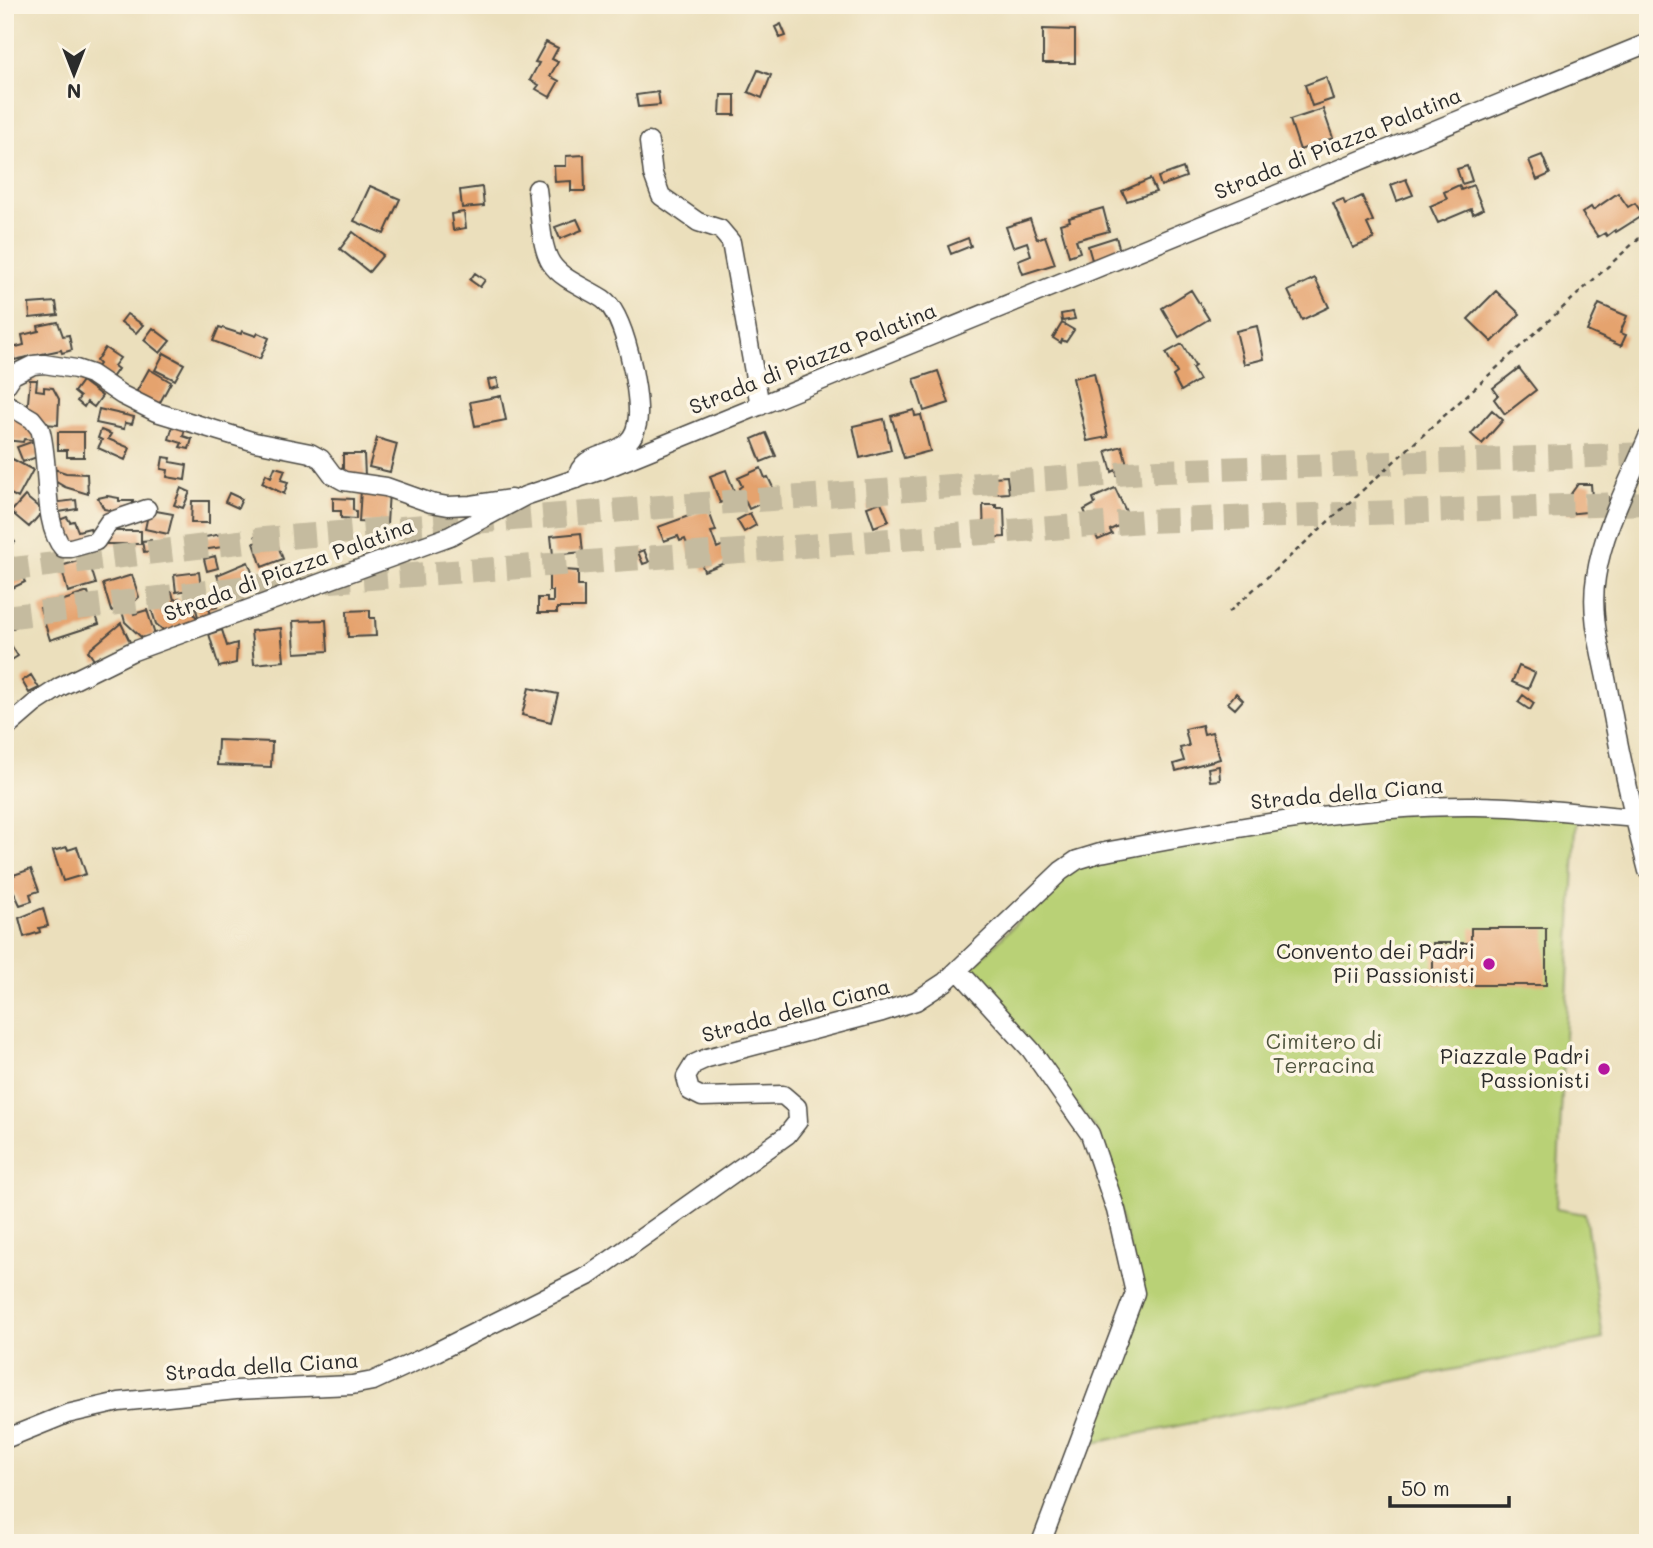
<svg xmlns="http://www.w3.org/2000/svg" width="1653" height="1548" viewBox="0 0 1653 1548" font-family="Mali,sans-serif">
<rect width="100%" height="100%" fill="#fcf5e5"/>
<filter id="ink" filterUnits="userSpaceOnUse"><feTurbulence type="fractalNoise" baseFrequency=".0143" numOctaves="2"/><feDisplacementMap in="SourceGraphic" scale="14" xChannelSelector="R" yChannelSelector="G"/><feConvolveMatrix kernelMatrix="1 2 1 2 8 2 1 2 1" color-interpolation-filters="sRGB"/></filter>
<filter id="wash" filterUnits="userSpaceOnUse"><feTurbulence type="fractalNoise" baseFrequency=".00686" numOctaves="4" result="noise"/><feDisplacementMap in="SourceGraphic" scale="28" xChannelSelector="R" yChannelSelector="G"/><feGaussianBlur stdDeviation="1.57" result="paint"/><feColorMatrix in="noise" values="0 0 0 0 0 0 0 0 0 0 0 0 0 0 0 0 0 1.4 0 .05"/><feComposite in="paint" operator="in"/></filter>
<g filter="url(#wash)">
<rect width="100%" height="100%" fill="#ebdfbc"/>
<path fill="#b9d176" stroke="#727e50" stroke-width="2" d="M1577 809 1556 1209 1585 1214 1603 1339 1089 1444 1141 1291 1097 1131 969 971 1076 861 1297 812Z"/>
<g id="blocks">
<path fill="#e5a36e" d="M781 24 786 36 780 38 775 27Z
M1043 29 1075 30V63H1043Z
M546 42 558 48 552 59 558 62 550 76 559 81 550 97 536 89 539 85 530 80 539 63 535 62Z
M758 70 771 75 762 98 748 92Z
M1326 77 1333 99 1312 106 1305 85Z
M658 92 660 105 638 107 636 95Z
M721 95H735V115H720Z
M1323 109 1333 138 1300 150 1290 120Z
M584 155 585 191H571V181L555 182 554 166H566V156Z
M1542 155 1550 174 1537 180 1529 160Z
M1467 166 1472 181 1462 184 1457 169Z
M1183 168 1186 177 1161 186 1158 177Z
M1150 179 1156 192 1127 201 1122 191Z
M1406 179 1413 195 1397 201 1391 185Z
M1459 185 1461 190 1473 185 1483 209 1473 214 1471 209 1438 223 1430 206 1447 199 1444 192Z
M370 186 400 199 384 234 354 221Z
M482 187 484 206 462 208 460 190Z
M1618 193 1628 207 1635 203 1643 215 1616 232 1615 230 1607 236 1605 233 1598 237 1582 213 1591 207 1593 210Z
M1362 196 1373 221 1367 224 1374 239 1353 248 1333 203 1343 199 1345 204Z
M1103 208 1109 231 1076 240 1080 252 1069 256 1060 224 1070 221 1069 218Z
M464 212 466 228 453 230 451 214Z
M577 219 582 230 560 239 555 227Z
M1030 219 1037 239 1045 236 1055 264 1023 274 1018 260 1031 255 1027 242 1013 247 1006 227Z
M353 232 383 255 369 272 340 249Z
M1116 237 1120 251 1092 260 1088 246Z
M968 238 971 246 951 254 948 246Z
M475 273 485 280 480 287 470 280Z
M1315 278 1329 307 1302 320 1288 291Z
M1191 290 1209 319 1179 337 1162 308Z
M1496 291 1520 314 1492 342 1468 319Z
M56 302 58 315 30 318 29 304Z
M1599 304 1627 316 1620 333 1626 335 1621 346 1587 331Z
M1073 312 1075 319 1062 321 1061 314Z
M127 314 143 325 136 333 121 322Z
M58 322 63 336 69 335 72 350 62 353 61 350 14 360 12 348 24 345 22 335 39 331 38 326Z
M1062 323 1074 330 1066 342 1062 340 1061 343 1053 338Z
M1257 326 1264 359 1244 364 1236 331Z
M219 327 241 334 242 331 256 336 258 333 269 338 260 359 213 341Z
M153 328 170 341 160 353 144 340Z
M1182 344 1195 366 1192 368 1199 380 1181 391 1173 376 1177 373 1166 353Z
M105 348 120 358 114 366 118 369 111 379 96 368 99 364 96 361Z
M164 353 184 364 175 380 155 370Z
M1519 368 1536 390 1505 414 1494 399 1498 395 1493 388Z
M149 369 171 382 157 408 134 396Z
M938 371 949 403 924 411 914 379Z
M1094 373 1108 437 1087 441 1073 378Z
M497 378 499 387 490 389 488 380Z
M30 380H37L36 390 44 391V387L53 388 59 399 58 425 43 424 27 414Z
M82 381 102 396 94 407 87 402 84 407 77 401 80 397 74 392Z
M501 396 506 420 475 426 470 402Z
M99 409 134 417 132 424 125 423 124 429 96 423Z
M914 410 915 416 921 415 930 451 904 458 891 416Z
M1492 410 1503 420 1482 444 1471 434Z
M5 414 34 425V440L24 439 23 442 5 440Z
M884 419 891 450 860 458 853 426Z
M174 422 186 426 183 436 192 439 189 449 180 447 182 443 169 439Z
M101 430 111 434 108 439 130 448 125 460 98 448 102 440 98 438Z
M58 432H84V457H67V450H58Z
M766 433 776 456 761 462 752 439Z
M377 438 397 444 390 472 369 467Z
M34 441 40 456 23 462 17 447Z
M1122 446 1129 472 1117 475 1116 470 1112 472 1106 451Z
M343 454H364L365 476 343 477Z
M5 455 33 470 18 498 5 491Z
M163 457 171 458 170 462 187 465 185 480 167 477 168 470 161 469Z
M275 467 285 470 281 480 288 482 284 494 262 483 266 474 271 477Z
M761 468 765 478 768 477 777 496 749 509 739 488 742 486 738 478Z
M54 469 66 473 87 474 88 494 65 487 53 480Z
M726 470 736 496 720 503 710 476Z
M1007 476 1009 493 994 494 993 477Z
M1578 484H1591L1592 497 1608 496 1609 506 1606 510 1567 514 1565 502Z
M181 488 190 492 183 508 174 505Z
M1115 488 1130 520 1110 530 1112 534 1098 540 1084 510 1095 504 1093 498Z
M361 489 389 491 387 524 359 522Z
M229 493 242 499 238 508 225 502Z
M25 496 43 511 29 527 11 512Z
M107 496 119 498V501H133L132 512 109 518 110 510 104 509 98 498Z
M333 498 353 499V510L356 511V519L341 518V511H333Z
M76 500 77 509 53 513 51 503Z
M192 501H209V523H191Z
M881 502 889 521 874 527 867 507Z
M983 505H996V508H1004L1005 537 984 538Z
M708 509 716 531 711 532 717 548 728 543 735 559 704 571 697 551 690 553 685 539 680 541 678 536 664 541 658 527Z
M156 511 173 514 168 534 145 529 148 515 150 513 155 514Z
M750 513 756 525 744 532 737 520Z
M67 517 70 522 74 521 78 531 90 528 93 539 66 547 54 522Z
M5 530 15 542 5 550Z
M272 530 283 559 262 567 254 543 258 542 255 536Z
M105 531H141V544H105Z
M227 533 229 546 202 550 200 538Z
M581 533 583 552 553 555 551 536Z
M151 540 153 551 144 552 142 541Z
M644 550 649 562 643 564 638 552Z
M12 556 25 582 8 590 5 588V560Z
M215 556 218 568 207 571 204 559Z
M88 558 96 584 68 592 61 566Z
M248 562 257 585 226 598 217 575Z
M300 564 301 578 279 580 278 567Z
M549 569 578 571V586H584V608H557V613H538V598H547V602H553V591H549Z
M199 572 201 588 176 592 174 575Z
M132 575 139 597 132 604 111 611 103 584Z
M88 592 99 624 50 640 40 608Z
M172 592 174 600 179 598 181 607 188 612 191 610 199 621 167 633 156 624 150 605 160 603 159 594Z
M215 596 217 607 209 609 211 614 198 617 194 601Z
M132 608 134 614 147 610 155 635 142 638 125 622 122 611Z
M370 610V618H375L376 636 348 637 347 611Z
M14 614 20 624 5 633V619Z
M326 620 328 651 295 653 293 621Z
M121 623 131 644 96 663 88 651Z
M281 628 284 661 254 664 251 631Z
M222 630 227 646 237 643 236 663 219 667 209 634Z
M11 645 18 656 5 664V648Z
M1519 666 1535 673 1528 689 1512 682Z
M31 675 39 688 29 693 22 681Z
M529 688 558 694 551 722 522 715Z
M1236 693 1243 700 1235 709 1228 703Z
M1523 695 1534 703 1530 710 1518 702Z
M1202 725 1204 734 1212 732 1220 759 1176 771 1174 764 1184 761 1180 748 1189 746 1185 729Z
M218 740 272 742 271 767 217 765Z
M1219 766 1220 780 1210 781 1208 768Z
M67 847 68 850 77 847 86 874 63 881 53 851Z
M31 869 39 891 30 894 32 901 20 905 14 892 8 894 5 878Z
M43 908 48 926 39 928 40 932 24 937 19 918Z
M1471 928H1546V985H1433V943H1471Z"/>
</g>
</g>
<g filter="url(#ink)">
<use href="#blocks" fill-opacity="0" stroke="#484641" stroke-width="2"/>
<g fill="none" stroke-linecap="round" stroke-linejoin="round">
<path stroke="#c5bb9f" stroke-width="24" stroke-dasharray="24 12" stroke-linecap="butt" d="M5 570 264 539 660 507 1159 471 1648 454
M5 617 248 587 1146 521 1648 503"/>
<g stroke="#484641" stroke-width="21">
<path id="minor" d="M649 142 653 174 661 196 698 222 720 229 731 242 760 406
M537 189C540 209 540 246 551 263 562 280 587 288 603 299 625 314 639 389 638 415 636 466 582 443 577 479
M5 387 13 375 33 365 44 364 76 369 91 374 122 395 156 412 255 442 310 453 321 459 333 475 344 481 386 487 431 503 448 506 471 505 511 499
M5 403 32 419 40 429C50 460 42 525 63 548H71L96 541 109 522 147 509
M1648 437C1629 482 1603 529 1596 577 1590 613 1600 648 1607 683 1618 747 1632 809 1648 871
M5 729 34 704 60 687 131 652 450 536 525 496 602 470 1648 43
M958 970 1031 1050 1090 1134 1116 1210 1135 1293 1041 1543
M5 1439 67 1414 119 1402 236 1390 352 1385 373 1381 436 1352 588 1276 787 1135 798 1121 797 1107 783 1095 702 1097 690 1091 686 1077 694 1064 707 1058 882 1012 916 1001 945 982 1061 871 1077 860 1100 853C1224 830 1348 805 1475 806 1528 806 1582 814 1635 818"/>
</g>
<path stroke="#484641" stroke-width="2.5" stroke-dasharray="5 5" stroke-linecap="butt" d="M1229 612 1648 230"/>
<use href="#minor" stroke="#fff" stroke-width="18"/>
</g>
</g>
<g fill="#b5179e" stroke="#fcf5e5" stroke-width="2.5">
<circle cx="1489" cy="964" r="7"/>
<circle cx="1604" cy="1069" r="7"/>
</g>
<g text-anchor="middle" stroke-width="7" stroke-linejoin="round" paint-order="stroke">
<g font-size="21" fill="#2b2b2b" stroke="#fcf5e5">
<text transform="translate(1338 144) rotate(-22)" y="7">Strada di Piazza Palatina</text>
<text transform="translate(813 359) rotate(-22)" y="7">Strada di Piazza Palatina</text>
<text transform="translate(289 570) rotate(-20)" y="7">Strada di Piazza Palatina</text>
<text transform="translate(1347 794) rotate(-5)" y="7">Strada della Ciana</text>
<text transform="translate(796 1011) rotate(-15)" y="7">Strada della Ciana</text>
<text transform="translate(262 1367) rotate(-4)" y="7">Strada della Ciana</text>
</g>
<g font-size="21" fill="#2b2b2b" stroke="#fcf5e5" text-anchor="end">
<text x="1475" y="959">Convento dei Padri<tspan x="1475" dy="24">Pii Passionisti</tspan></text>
<text x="1590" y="1064">Piazzale Padri<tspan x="1590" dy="24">Passionisti</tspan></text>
</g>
<g font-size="21" fill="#4e543e" stroke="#fcf5e5">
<text x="1324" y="1049">Cimitero di<tspan x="1324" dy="24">Terracina</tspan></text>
</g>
</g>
<rect width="1653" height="1548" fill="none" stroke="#fcf5e5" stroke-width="28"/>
<g transform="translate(74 74) rotate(180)" stroke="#fcf5e5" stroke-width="5" paint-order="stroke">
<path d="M0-5L12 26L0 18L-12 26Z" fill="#2b2b2b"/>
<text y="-10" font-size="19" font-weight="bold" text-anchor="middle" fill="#2b2b2b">N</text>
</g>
<path d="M1390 1496v10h119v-10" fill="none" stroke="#2b2b2b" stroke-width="3.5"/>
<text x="1401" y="1496" font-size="21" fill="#2b2b2b" stroke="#fcf5e5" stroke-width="5" paint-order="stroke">50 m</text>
</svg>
